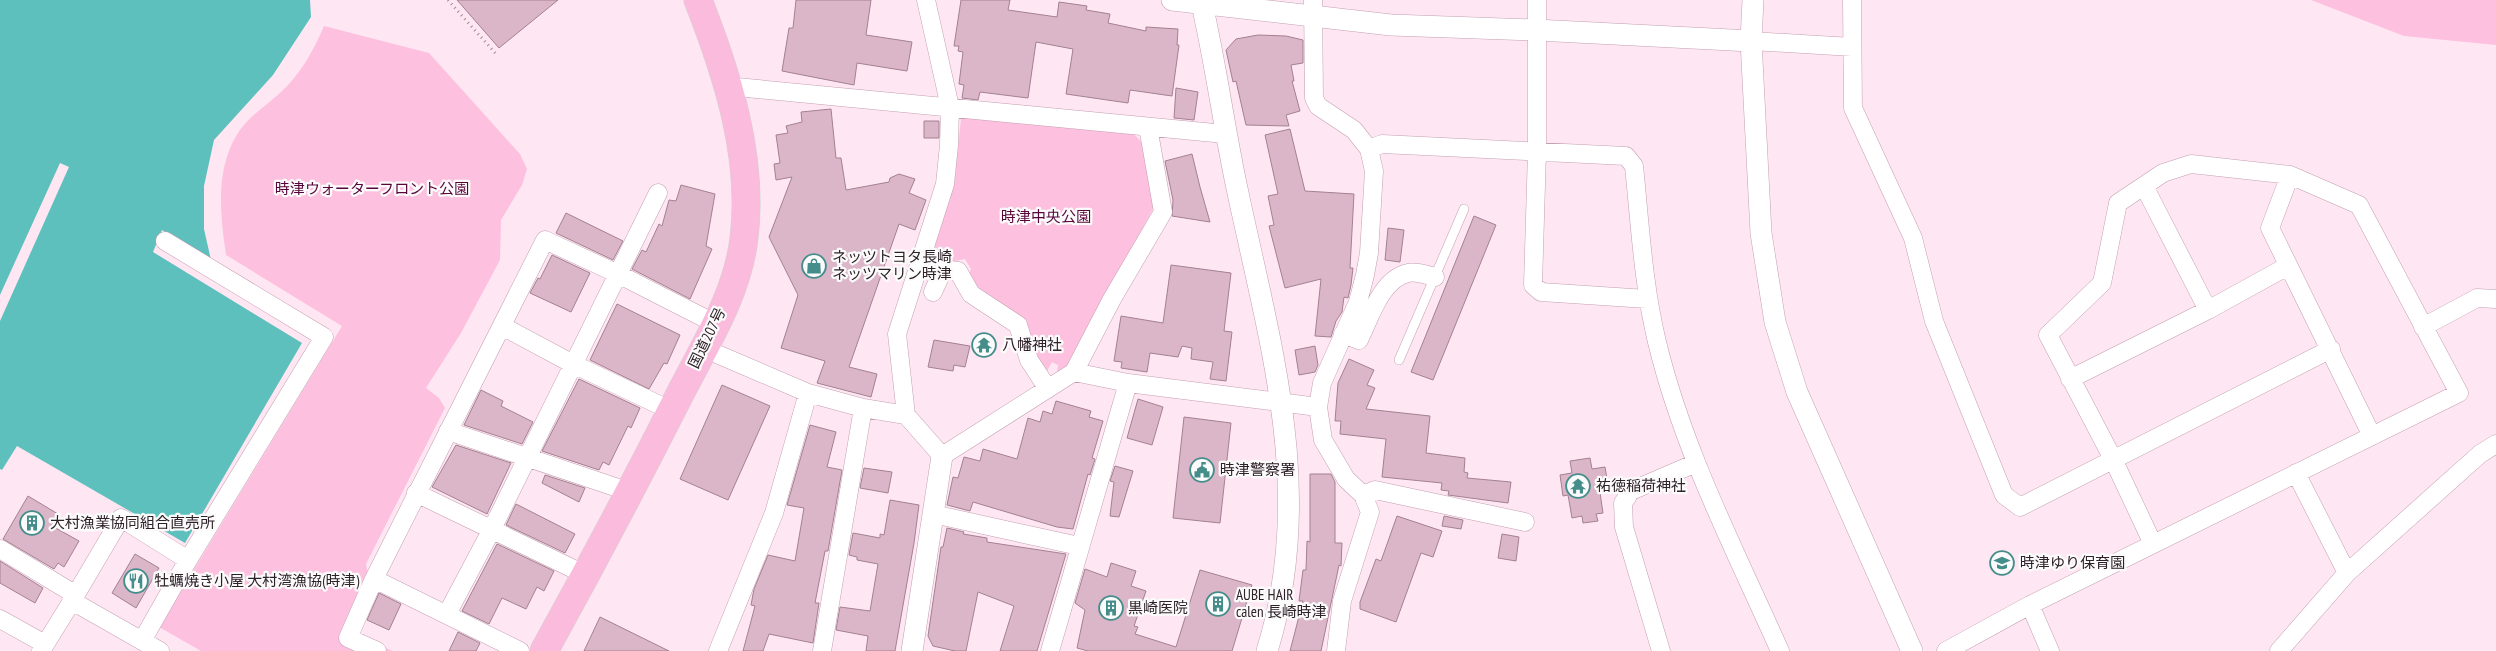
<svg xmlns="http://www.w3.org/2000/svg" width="2496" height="651" viewBox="0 0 2496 651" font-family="'PT Sans Narrow','Noto Sans JP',sans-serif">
<rect width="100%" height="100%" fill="#fee7f2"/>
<path fill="#fec0df" d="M2311 0H2496V45L2404 36Z
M324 26 429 53 520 154 527 169 522 185 501 220 500 260 461 333 426 388 439 398 445 408 366 564 369 579 344 628 392 651H201L159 627 342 326 226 255C220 213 214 163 243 126 254 113 268 104 280 93 300 75 314 50 324 26Z
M966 116 1134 134 1145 146 1155 198 1153 209 1062 375 1057 372 1058 365 1052 362 1047 371 1029 345 1023 317 979 294 968 276 971 269 965 259 945 263 931 257 954 185 961 119Z"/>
<path fill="#5ec0bd" d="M0 0H310L311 17 273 75 214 140 204 186V229L211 260 162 230 153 252 302 343 185 543 17 446 2 470 0 469Z"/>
<path fill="#fee7f2" d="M60 163 69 167 0 321V295Z"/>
<path fill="#dbb6c8" stroke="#a38092" d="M457 0H558L499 48Z
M796 0H871L866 35 912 42 907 71 857 63 854 85 782 71 789 28H793Z
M961 0H1010L1008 10 1057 17 1059 2 1087 6 1086 10 1110 14 1108 23 1146 31V27L1178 29 1177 45H1179L1172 96 1130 90 1128 103 1066 94 1073 49 1036 42 1028 98 980 92 978 100 962 98 964 85 959 84 963 52 958 51 959 46H954Z
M1258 35 1286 36 1303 40V63L1291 65 1294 81H1292L1300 111 1286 115 1289 126 1246 125 1236 81 1233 82 1226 50 1236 39Z
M1176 88 1198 92 1194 120 1174 118Z
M831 109 836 158H841L846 190 889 182 890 178 899 174 915 179 909 193 926 200 915 230 899 224 849 367 877 374 871 397 817 383 825 361 781 348 798 295 769 237 792 177 776 180 774 164 780 163 776 135 788 133 786 126 802 122 801 112Z
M924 121H939V138H924Z
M1290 129 1305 191 1354 194 1350 268H1353L1351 285 1348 298 1344 297 1342 312 1336 321 1331 337 1315 336 1321 279 1285 288 1269 226 1274 225 1268 196 1278 194 1265 135Z
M1192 154 1200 187 1210 222 1172 216 1173 200 1165 161Z
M681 185 715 194 706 246 712 249 690 299 632 269 642 250 646 252 659 224 662 226 669 200 676 201Z
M566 213 623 241 613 260 556 233Z
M1474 216 1496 225 1433 380 1411 372Z
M1388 228 1404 230 1400 262 1385 260Z
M552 255 590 273 571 312 530 293 538 278 540 279Z
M1171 265 1231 273 1224 331 1232 332 1226 381 1210 379 1213 362 1191 359 1192 348 1182 346 1178 357 1150 353 1147 372 1121 368 1122 362 1114 361 1121 316 1163 323Z
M617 304 680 335 667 364 664 363 649 389 590 360Z
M934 340 970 346 965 367 954 365 953 371 928 367Z
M1315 346 1318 365 1315 372 1299 375 1295 350Z
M1349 359 1374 370 1367 385 1375 388 1366 409 1430 416 1426 453 1465 458 1464 472 1468 473 1467 478 1511 482 1508 503 1448 495 1449 491 1441 490 1442 483 1382 477 1386 439 1340 434 1341 421H1335L1338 383Z
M579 379 640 408 631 428 628 426 609 465 603 462 599 470 542 451Z
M722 385 770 406 728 500 680 479Z
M481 390 503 401 501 406 533 422 522 444 464 425Z
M1138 399 1163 407 1152 445 1127 438Z
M1056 401 1091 411 1089 417 1103 421 1092 458 1095 459 1090 475 1088 474 1073 529 1057 527 973 502 970 511 947 505 953 477 958 478 964 457 980 461 983 449 1017 459 1028 418 1040 422 1043 411 1052 414Z
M1184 417 1231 423 1220 523 1173 518Z
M810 425 836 432 827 467 842 470 828 551H825L815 603H819L813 643 769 634 763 651H743L755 606 751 605 754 589 768 555 795 561 804 508 787 505Z
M456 445 511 463 487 514 432 487Z
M1590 458 1592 469 1605 467 1608 485 1599 486 1603 513 1596 514 1598 521 1583 523 1582 516 1572 518 1568 495 1563 496 1560 475 1572 473 1570 461Z
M1115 466 1133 471 1119 517 1110 516 1114 482 1110 481Z
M864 468 892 472 888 493 860 488Z
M1310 474H1331L1335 482V543H1342L1341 566 1339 565 1321 651H1290L1303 601H1299L1303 570H1306L1307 541 1310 542Z
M545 475 585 488 579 502 542 483Z
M28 496 58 514 52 526 79 541 64 567 58 563 54 569 3 539Z
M890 500 919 505 914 543 895 651H866L868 636 836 630 840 607 870 611 878 564 857 560V557L849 555 853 533 880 538V534L884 535Z
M516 504 575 534 565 553 506 525Z
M1397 516 1442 531 1433 557 1421 553 1396 622 1360 609V602L1376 559 1381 561Z
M1444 516 1463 520 1461 529 1442 526Z
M947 528 964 532 963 534 987 538V542L1066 554 1037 651H1000L1014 606 978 592 966 651H955L933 646 928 636 941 547H943Z
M1502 534 1519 537 1516 561 1498 558Z
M497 544 554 571 544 591 537 587 526 609 502 598 489 624 462 611Z
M135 554 159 568 136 608 112 593Z
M0 561 43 588 35 603 0 583Z
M1111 563 1136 571 1131 586 1146 591 1134 626 1138 627 1135 634 1176 647 1200 570 1252 585 1232 651H1088L1077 648 1085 610 1075 603 1085 569 1107 577Z
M379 593 401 604 389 630 367 620Z
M600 617 669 651H584Z
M458 632 480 643 476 651H449Z"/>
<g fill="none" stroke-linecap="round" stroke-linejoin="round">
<g stroke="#c49fb1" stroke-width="10">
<path id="service" d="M1399 360 1464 209"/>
</g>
<g stroke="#c49fb1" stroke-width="19">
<path id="minor" d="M926 0 950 107 949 145 945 184 897 334 906 415 942 456 1074 372 1112 299 1163 212 1148 127
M1313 0 1314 98 1318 106 1354 130 1369 149 1374 171 1369 253 1365 275 1358 302 1322 383 1318 407 1323 440 1346 479 1363 495 1370 512 1342 601 1336 651
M1537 0V151L1533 285 1541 292 1647 299
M1852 0 1853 108 1913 238 1934 321 2004 495 2020 507 2331 349
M1751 41 1852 47
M726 86 1225 134
M1369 149 1382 144 1626 156 1634 166C1640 224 1643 284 1657 342 1683 450 1735 550 1780 651
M2290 175 2270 228 2372 436
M2144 186 2208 310
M933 292 942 272 949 270 958 271 971 294 1018 325 1029 360 1048 389
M502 326 573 364 672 411
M2423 327 2477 298 2496 299
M1343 334 1359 340C1370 318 1381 279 1408 273 1416 271 1427 275 1435 277
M703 348 808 393
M1074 372 1128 383 1318 407
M2070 379 2208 310 2288 266
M448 431 630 492
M2296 473 2347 573
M416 493 586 575
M1363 495 1375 490 1525 522
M933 514 1079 546
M0 549 76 595
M374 579 348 638 377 651
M72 601 121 518 188 560 324 337 165 241
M2030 605 2050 651
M447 614 492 529 658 193
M0 619 45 644
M142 641 188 560
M41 651 72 601 160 651
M520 651 374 579 545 240 618 274 716 324
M718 651 774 513 808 393 863 408 906 415
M822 651 863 408
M1050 651 1128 383
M1661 651 1624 527 1623 503 1631 491 1696 463
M1946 651 2030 605 2459 393 2359 205 2290 175 2191 164 2163 173 2118 203 2102 283 2048 335 2113 459 2153 544
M2279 651 2347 573 2480 454 2496 444"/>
</g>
<g stroke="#c49fb1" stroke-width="22">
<path id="tertiary" d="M1172 0 1391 25 1536 30 1751 41
M1201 0C1216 64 1224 129 1238 193 1271 348 1316 494 1267 651
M1753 0 1751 41 1761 233 1775 322 1797 392 1912 651
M912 651 942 456"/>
</g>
<g stroke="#d5d3d4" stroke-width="29">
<path id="trunk" d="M544 651C591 566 636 481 680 394 705 345 738 293 744 238 754 157 727 74 698 0"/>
</g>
<path stroke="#9e8b94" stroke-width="3" stroke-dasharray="1 4" stroke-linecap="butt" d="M448 0 496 54"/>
<use href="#service" stroke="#fff" stroke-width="9"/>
<use href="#minor" stroke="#fff" stroke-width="18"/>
<use href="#tertiary" stroke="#fff" stroke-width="21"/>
<use href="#trunk" stroke="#fbbbdc" stroke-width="28"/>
</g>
<defs>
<g id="shop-ring" transform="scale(1.25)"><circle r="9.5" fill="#fbfbfb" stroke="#458d8b" stroke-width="1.5"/><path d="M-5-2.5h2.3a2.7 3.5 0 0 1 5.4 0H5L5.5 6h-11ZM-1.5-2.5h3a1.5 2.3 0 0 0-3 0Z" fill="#458d8b"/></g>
<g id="temple-ring" transform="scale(1.25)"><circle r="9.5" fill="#fbfbfb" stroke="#458d8b" stroke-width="1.5"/><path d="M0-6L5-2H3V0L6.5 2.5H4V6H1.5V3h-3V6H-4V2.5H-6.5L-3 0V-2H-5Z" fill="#458d8b"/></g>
<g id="civic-ring" transform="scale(1.25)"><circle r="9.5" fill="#fbfbfb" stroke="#458d8b" stroke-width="1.5"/><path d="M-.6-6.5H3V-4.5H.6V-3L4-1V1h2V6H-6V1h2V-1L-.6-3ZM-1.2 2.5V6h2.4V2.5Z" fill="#458d8b"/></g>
<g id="building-ring" transform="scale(1.25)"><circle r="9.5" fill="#fbfbfb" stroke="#458d8b" stroke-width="1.5"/><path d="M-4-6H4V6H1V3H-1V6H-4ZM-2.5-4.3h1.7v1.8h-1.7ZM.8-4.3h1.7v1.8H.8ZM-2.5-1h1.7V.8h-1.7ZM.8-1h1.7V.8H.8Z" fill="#458d8b"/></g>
<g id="school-ring" transform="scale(1.25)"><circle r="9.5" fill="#fbfbfb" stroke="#458d8b" stroke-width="1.5"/><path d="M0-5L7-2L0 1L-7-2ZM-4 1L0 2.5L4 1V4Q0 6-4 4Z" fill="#458d8b"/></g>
<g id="restaurant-ring" transform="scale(1.25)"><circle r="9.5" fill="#fbfbfb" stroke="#458d8b" stroke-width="1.5"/><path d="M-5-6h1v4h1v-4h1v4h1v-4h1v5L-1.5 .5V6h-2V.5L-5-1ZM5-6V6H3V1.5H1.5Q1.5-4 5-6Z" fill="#458d8b"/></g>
</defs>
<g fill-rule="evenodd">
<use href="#shop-ring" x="814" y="266"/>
<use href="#temple-ring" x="984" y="345"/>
<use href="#civic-ring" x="1202" y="470"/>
<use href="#temple-ring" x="1578" y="486"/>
<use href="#building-ring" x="32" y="523"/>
<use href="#school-ring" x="2002" y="563"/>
<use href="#restaurant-ring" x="136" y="581"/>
<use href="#building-ring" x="1218" y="604"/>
<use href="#building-ring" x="1111" y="608"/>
</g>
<g text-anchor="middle" stroke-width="4.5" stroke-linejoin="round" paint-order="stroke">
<g font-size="15" fill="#57053a" stroke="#fbfbfb">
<text x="372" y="194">時津ウォーターフロント公園</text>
<text x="1046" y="222">時津中央公園</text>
</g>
<g font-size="15" fill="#2f2128" stroke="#fbfbfb" text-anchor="start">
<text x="832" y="262">ネッツトヨタ長崎<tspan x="832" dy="17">ネッツマリン時津</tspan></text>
<text x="1002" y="350">八幡神社</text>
<text x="1220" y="475">時津警察署</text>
<text x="1596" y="491">祐徳稲荷神社</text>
<text x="50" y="528">大村漁業協同組合直売所</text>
<text x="2020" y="568">時津ゆり保育園</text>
<text x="154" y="586">牡蠣焼き小屋 大村湾漁協(時津)</text>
<text x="1236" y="600">AUBE HAIR<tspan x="1236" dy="17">calen 長崎時津</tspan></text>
<text x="1128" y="613">黒崎医院</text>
</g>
<g font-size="15" fill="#2f2128" stroke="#fbfbfb">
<text transform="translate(707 338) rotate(-64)" y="5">国道207号</text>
</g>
</g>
</svg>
